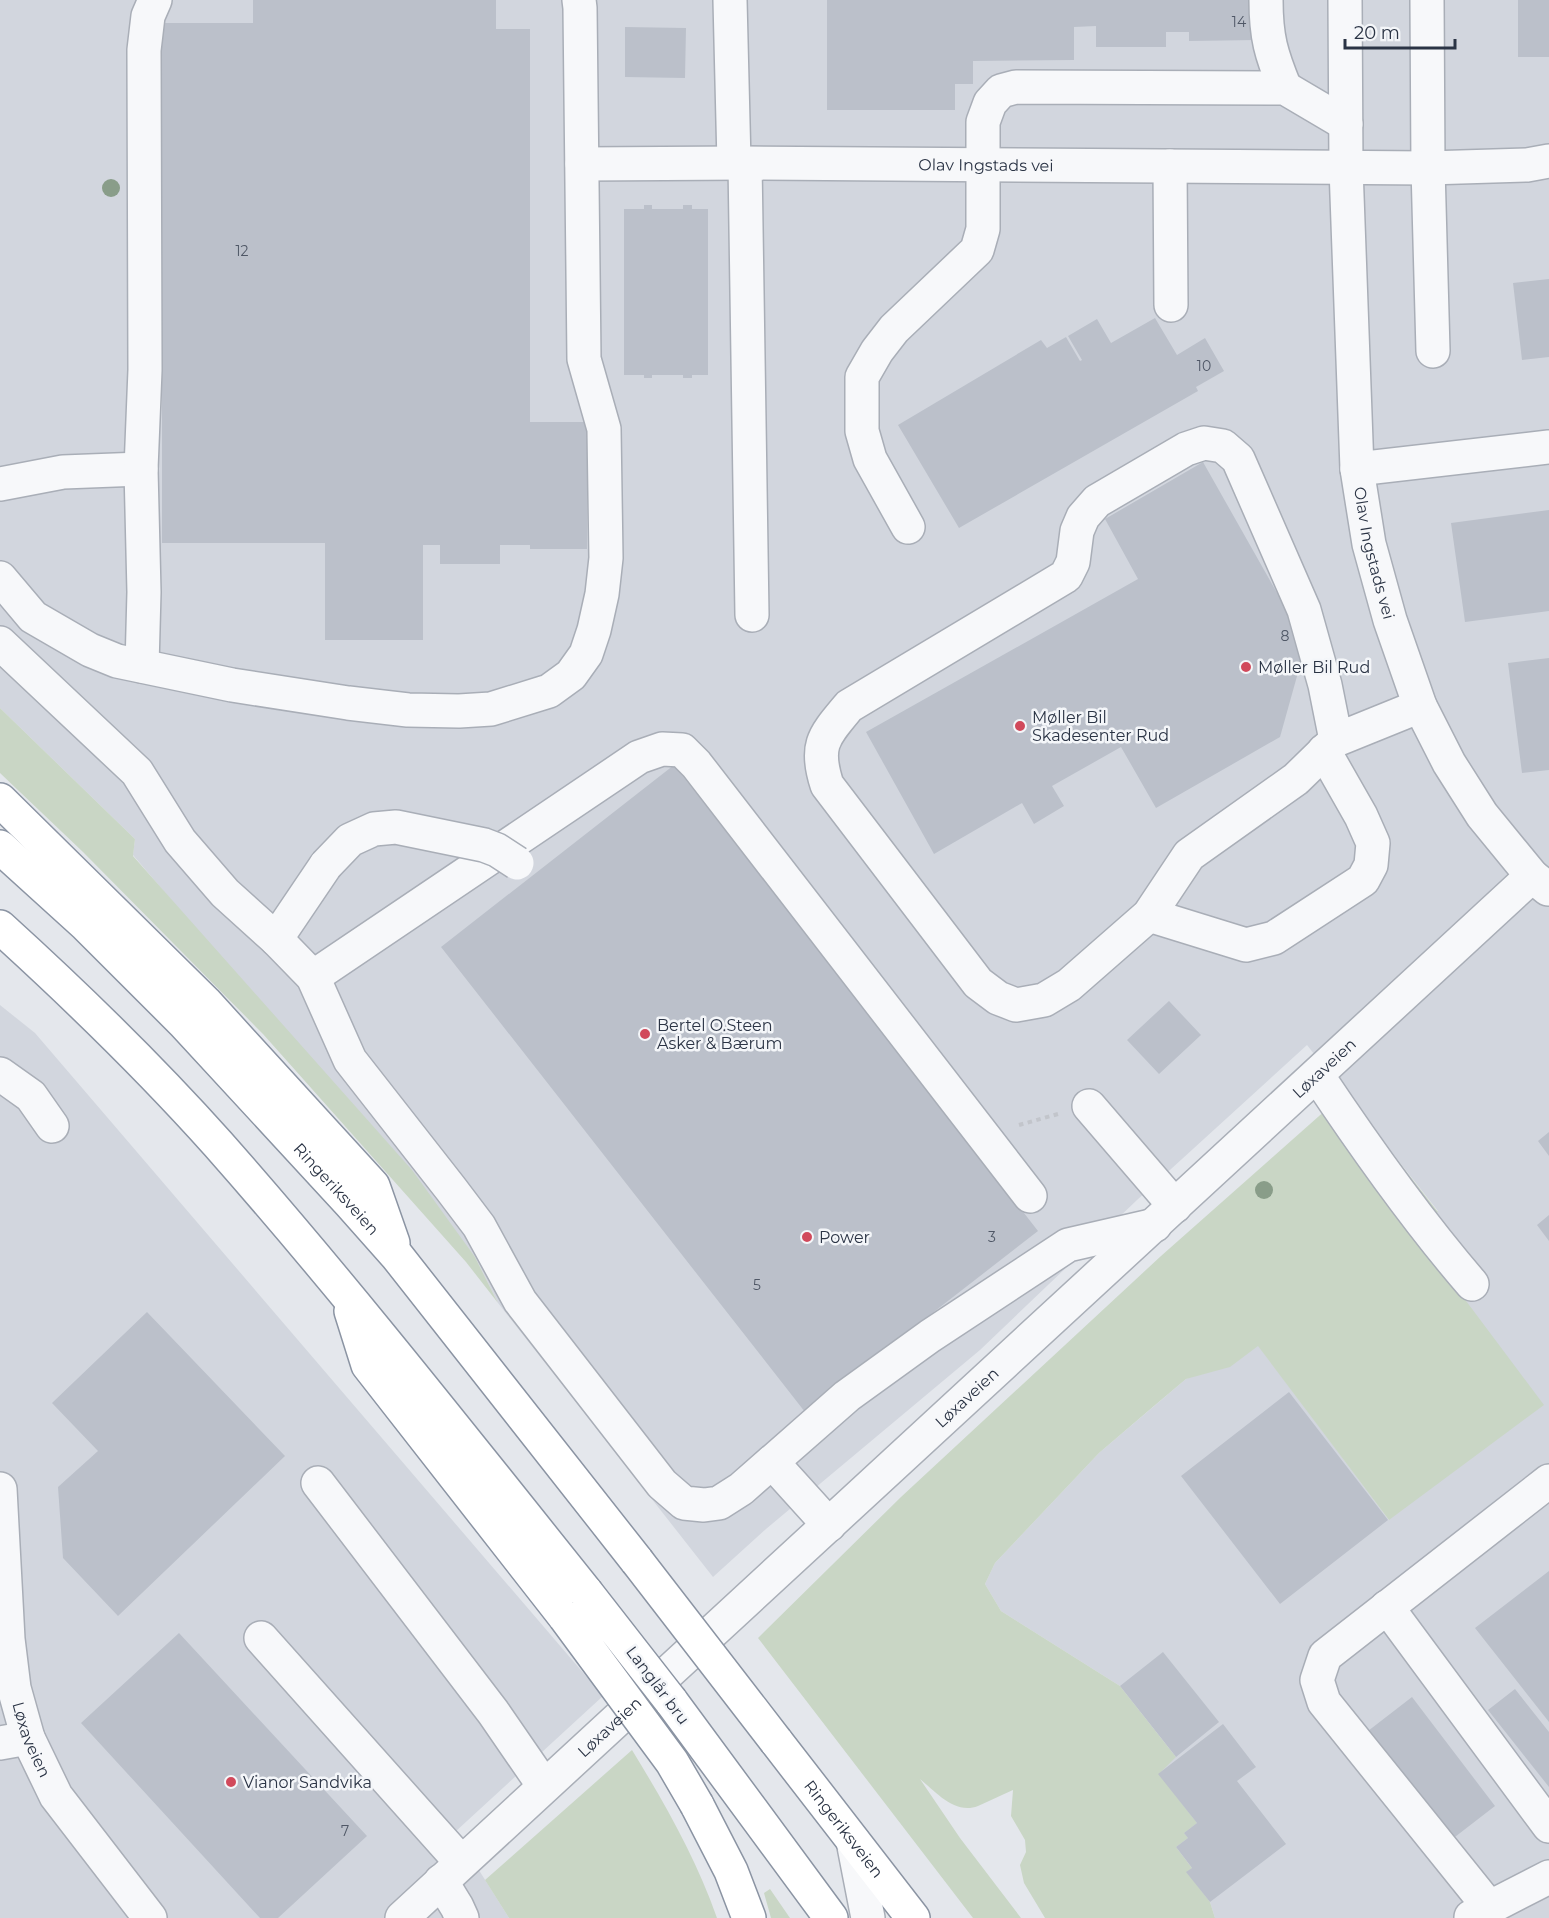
<svg xmlns="http://www.w3.org/2000/svg" width="1549" height="1918" viewBox="0 0 1549 1918" font-family="Montserrat,sans-serif">
<rect width="100%" height="100%" fill="#e4e7ec"/>
<path fill="#d2d6de" d="M0 0H1549V1918H1215L1210 1902 1186 1872 1192 1867 1176 1847 1184 1833 1158 1774 1176 1756 1120 1686 1001 1611 985 1584 995 1563 1099 1453 1186 1379 1258 1345 1389 1520 1413 1230 1438 1211 1307 1045 1137 1200 980 1350 766 1529 713 1577 498 1303 475 1257 133 855 135 839 0 708Z
M0 1005 35 1033 603 1696 455 1832 509 1918H0Z"/>
<path fill="#c9d6c5" d="M0 708 135 839 133 856 412 1170 475 1257 498 1303 466 1262 263 1034 83 852 0 773Z
M1345 1093 1438 1212 1413 1230 1544 1405 1389 1520 1258 1346 1230 1367 1186 1379 1154 1406 1099 1453 995 1563 985 1584 1001 1611 1120 1686 1176 1757 1159 1774 1197 1823 1184 1833 1188 1838 1176 1847 1192 1868 1187 1872 1210 1902 1215 1918H1045L1024 1883 1020 1865 1026 1852 1025 1840 1011 1816 1013 1790C1001 1795 990 1801 978 1806 955 1815 936 1792 920 1779L960 1838 1021 1918H973L758 1638 901 1497 1161 1256Z
M632 1750C665 1804 696 1858 717 1918H509L485 1880Z
M770 1889 790 1918H771L764 1893Z"/>
<path fill="#bbc0ca" d="M253 0H496V29H530V422H587V549H530V545H500V564H440V545H423V640H325V543H162V23H253Z
M827 0H1257V40L1189 41V32H1166V47H1096V26L1074 27V60L973 61V84H955V110H827Z
M1518 0H1549V57H1518Z
M625 27 686 28 685 78 625 77Z
M644 205H652V209H683V205H692V209H708V375H692V378H683V375H652V378H644V375H624V209H644Z
M1549 279V357L1522 360 1513 283Z
M1155 318 1177 355 1205 338 1224 371 1196 387 1198 391 959 528 898 425 1041 340 1047 348 1066 337 1080 361 1082 360 1068 336 1097 319 1111 343Z
M1203 462 1306 644 1280 737 1156 808 1121 747 1052 786 1064 806 1034 824 1022 803 934 854 866 732 1138 579 1105 519Z
M1549 510V611L1465 622 1451 523Z
M1549 658V770L1522 773 1508 663Z
M674 765 1038 1231 805 1412 441 947Z
M1169 1001 1201 1035 1159 1074 1127 1040Z
M1549 1132V1156L1538 1141Z
M1549 1215V1241L1537 1225Z
M147 1312 285 1456 118 1616 63 1558 58 1487 98 1451 52 1403Z
M1289 1392 1388 1520 1280 1604 1181 1476Z
M1549 1571V1722L1475 1628Z
M179 1633 367 1836 278 1918H260L81 1723Z
M1163 1652 1219 1722 1176 1757 1120 1686Z
M1515 1689 1549 1732V1787L1488 1710Z
M1412 1697 1495 1806 1451 1840 1368 1731Z
M1223 1724 1256 1767 1237 1781 1286 1844 1210 1902 1186 1872 1192 1868 1176 1847 1188 1838 1184 1833 1197 1823 1158 1774Z"/>
<g fill="none" stroke-linecap="round" stroke-linejoin="round">
<g stroke="#a9aeb7" stroke-width="36">
<g id="minor">
<path d="M730 0 734 163"/>
<path d="M1266 0C1266 37 1271 54 1285 88"/>
<path id="s1" d="M1345 0 1346 168 1357 469 1369 544 1390 620 1420 706 1449 763 1482 815 1532 876 1548 889"/>
<path d="M1427 0 1428 168 1433 351"/>
<path d="M745 163 752 615"/>
<path id="s2" d="M582 164 745 163 1428 168 1527 165 1549 161"/>
<path d="M1170 166 1171 305"/>
<path d="M1357 469 1549 447"/>
<path d="M0 484 63 472 141 469"/>
<path d="M908 527 870 459 862 431V377L877 351 894 329 977 250 983 229V122L990 103 1001 91 1016 87 1285 88 1346 124"/>
<path d="M0 578 33 617 90 650 117 661 232 685 348 703 408 710 459 711 491 709 549 691 571 675 586 654 594 630 602 594 606 558 604 429 584 359 580 8 579 0"/>
<path d="M0 643 137 772 180 841 225 893 276 939 313 977 350 1060 451 1189 479 1226 520 1301 662 1484 684 1503 704 1505 719 1503 741 1489 847 1396 930 1336 1068 1245 1155 1225"/>
<path d="M142 666 144 592 141 469 145 370 144 50 148 16 155 0"/>
<path d="M1336 740 1325 685 1304 610 1238 459 1223 446 1204 443 1186 449 1097 501 1083 517 1077 531 1073 562 1066 576 849 706C824 736 814 745 827 785L978 983 998 998 1016 1005 1044 1000 1069 985 1149 915 1189 855 1296 779 1336 740 1420 706"/>
<path d="M1149 915 1246 945 1274 938 1363 880 1371 865 1373 843 1361 816 1324 751"/>
<path d="M276 939 326 865"/>
<path d="M313 977 639 757 662 749 682 750 696 764 1030 1196"/>
<path d="M0 1074 31 1096 52 1126"/>
<path d="M1317 1075C1365 1147 1415 1218 1472 1284"/>
<path d="M1089 1106 1175 1206"/>
<path d="M772 1462 829 1525"/>
<path d="M318 1483 493 1712 544 1786"/>
<path id="s3" d="M0 1489 8 1639 14 1688 28 1738 56 1796 150 1918"/>
<path d="M1387 1607 1549 1826"/>
<path d="M261 1638 461 1862"/>
<path d="M0 1743 28 1738"/>
<path d="M853 1841 868 1918"/>
<path d="M441 1881 457 1907 462 1918"/>
<path d="M1489 1907 1324 1702 1317 1680 1325 1656 1549 1481"/>
<path d="M1471 1917 1549 1877"/>
<path id="s4" d="M402 1918 1532 876"/>
</g>
</g>
<g stroke="#8b94a3" stroke-width="36">
<g id="highway">
<path d="M0 800 205 1002 373 1186 393 1243"/>
<path id="s5" d="M0 847 86 925 184 1023 350 1203 397 1256 637 1561"/>
<path d="M0 927C76 996 150 1068 218 1144 346 1289 465 1441 586 1592"/>
<path d="M351 1311 368 1365 565 1617"/>
<path d="M671 1701 831 1918"/>
<path id="s6" d="M776 1741 913 1918"/>
<path d="M697 1805 731 1871 749 1918"/>
</g>
</g>
<path stroke="#c2c5cb" stroke-width="4" stroke-dasharray="4.5 4.5" stroke-linecap="butt" d="M1019 1125 1058 1114"/>
<use href="#minor" stroke="#f7f8fa" stroke-width="33"/>
<use href="#highway" stroke="#fff" stroke-width="33"/>
<g stroke="#a9aeb7" stroke-width="36" stroke-linecap="butt">
<path id="minor-bridge" d="M326 865 350 840 374 829 396 827 484 845 497 850 517 863"/>
</g>
<g stroke="#8b94a3" stroke-width="36" stroke-linecap="butt">
<path id="highway-bridge" d="M637 1561 776 1741
M586 1592 671 1701
M565 1617 672 1762 697 1805"/>
</g>
<use href="#minor-bridge" stroke="#f7f8fa" stroke-width="33"/>
<use href="#highway-bridge" stroke="#fff" stroke-width="33"/>
</g>
<g fill="#899d89">
<circle cx="111" cy="188" r="9"/>
<circle cx="1264" cy="1190" r="9"/>
</g>
<g fill="#d1495b" stroke="#f4f6f9" stroke-width="2">
<circle cx="1246" cy="667" r="6"/>
<circle cx="1020" cy="726" r="6"/>
<circle cx="645" cy="1034" r="6"/>
<circle cx="807" cy="1237" r="6"/>
<circle cx="231" cy="1782" r="6"/>
</g>
<g text-anchor="middle" stroke-width="5" stroke-linejoin="round" paint-order="stroke">
<g font-size="14" fill="#4f5766">
<text x="1239" y="27">14</text>
<text x="242" y="256">12</text>
<text x="1204" y="371">10</text>
<text x="1285" y="641">8</text>
<text x="992" y="1242">3</text>
<text x="757" y="1290">5</text>
<text x="345" y="1836">7</text>
</g>
<g font-size="16" fill="#2b3445" stroke="#f4f6f9">
<text dy="6" stroke="none"><textPath href="#s2" startOffset="404">Olav Ingstads vei</textPath></text>
<text dy="6" stroke="none"><textPath href="#s1" startOffset="555">Olav Ingstads vei</textPath></text>
<text dy="6" stroke="none"><textPath href="#s4" startOffset="1254">Løxaveien</textPath></text>
<text dy="6" stroke="none"><textPath href="#s5" startOffset="480">Ringeriksveien</textPath></text>
<text dy="6" stroke="none"><textPath href="#s4" startOffset="768">Løxaveien</textPath></text>
<text transform="translate(658 1685) rotate(53)" y="6">Langlår bru</text>
<text dy="6" stroke="none"><textPath href="#s4" startOffset="282">Løxaveien</textPath></text>
<text dy="6" stroke="none"><textPath href="#s3" startOffset="254">Løxaveien</textPath></text>
<text dy="6" stroke="none"><textPath href="#s6" startOffset="111">Ringeriksveien</textPath></text>
</g>
<g font-size="16" fill="#2b3445" stroke="#f4f6f9" text-anchor="start">
<text x="1258" y="673">Møller Bil Rud</text>
<text x="1032" y="723">Møller Bil<tspan x="1032" dy="18">Skadesenter Rud</tspan></text>
<text x="657" y="1031">Bertel O.Steen<tspan x="657" dy="18">Asker &amp; Bærum</tspan></text>
<text x="819" y="1243">Power</text>
<text x="243" y="1788">Vianor Sandvika</text>
</g>
</g>
<path d="M1345 39v9h110v-9" fill="none" stroke="#2b3445" stroke-width="3"/>
<text x="1354" y="39" font-size="18" fill="#2b3445" stroke="#f4f6f9" stroke-width="4.5" paint-order="stroke">20 m</text>
</svg>
